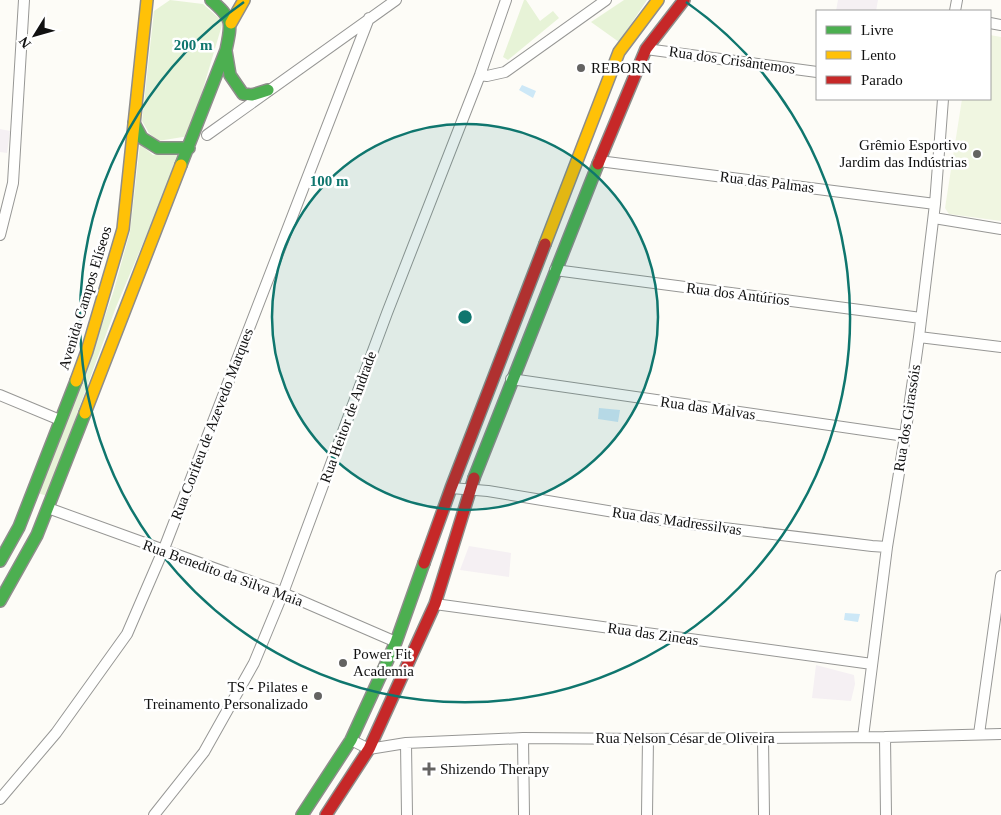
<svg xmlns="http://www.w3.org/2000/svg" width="1001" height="815" viewBox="0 0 1001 815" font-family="Georgia,serif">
<rect width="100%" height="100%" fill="#fdfcf7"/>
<path fill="#f5f0f3" d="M838 0H878L876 11H836Z
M0 129 10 131 7 153 0 152Z
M469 546 511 553 509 577 460 570Z
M816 665 854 675 855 684 851 701 812 698Z"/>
<path fill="#e7f3d7" d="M170 0 203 4 222 21V25L189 136 158 141 149 133 142 121 154 11Z
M524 0H526L540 21 553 11 559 18 508 60 503 57Z
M624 0H647L619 42 591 22Z
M140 144 153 155 182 151 116 307 47 496 38 493 92 354 113 293 130 232Z"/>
<path fill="#f0f6e1" d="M990 35 1001 37V221L949 214 945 208 962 99H990Z"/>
<path fill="#cde8f7" d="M522 85 536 91 533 98 519 90Z
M599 408 620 410 618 422 598 419Z
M845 613 860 614 858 622 844 620Z"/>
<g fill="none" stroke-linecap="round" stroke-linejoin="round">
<g stroke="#979795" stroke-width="12">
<path id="street" d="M955 11 957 0
M990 23 1001 25
M646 49 817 72
M480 75 487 76 505 72 606 0
M207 135 396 0
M599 161 935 204
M934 218 1001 229
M0 235 13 183 24 0
M555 270 921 318
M919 337 1001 347
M511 379 905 436
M0 395 60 420
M451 488 488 491 674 522 872 546 887 547
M48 508 283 593 396 642
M435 604 872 664
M979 734 1001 576
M863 737 887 547 905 436 919 337 935 204 943 99
M885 737 886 815
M523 738 524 815
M763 738 764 815
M351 740 369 749 406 743 523 738 648 739 885 737 1001 734
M406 743 407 815
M0 799 56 733 127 634 165 546 369 18
M154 815 204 752 254 663 283 593 387 313 480 75 506 0
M647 815 648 739"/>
</g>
<g stroke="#8e8d8b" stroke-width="14">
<path id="fast" d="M226 51 230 75 243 94 252 95 268 90
M134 123 142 138 158 148H189
M181 165 226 50C232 22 233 19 211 0
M474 478 598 164
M0 561 19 527 76 381
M0 601 37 535 85 413
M302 815 351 740 396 642 424 563"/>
</g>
<g stroke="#8e8d8b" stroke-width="14">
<path id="slow" d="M231 23 244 0
M545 244 619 52 658 0
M76 381 87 351 123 229 147 0
M85 413 181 165"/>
</g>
<g stroke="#8e8d8b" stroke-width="14">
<path id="jam" d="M598 164 646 49 684 0
M424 563 451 488 545 244
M326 815 369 749 435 604 474 478"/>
</g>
<use href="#street" stroke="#fffffe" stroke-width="10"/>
<use href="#fast" stroke="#4caf50" stroke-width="11"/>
<use href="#slow" stroke="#ffc107" stroke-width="11"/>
<use href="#jam" stroke="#c62828" stroke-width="11"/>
</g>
<circle cx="465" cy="317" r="193" fill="#0f766e" fill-opacity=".12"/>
<g fill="none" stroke="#0f766e" stroke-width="2.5">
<circle cx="465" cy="317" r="193"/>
<path d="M686 2A385 385 0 1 1 244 2"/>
</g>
<g fill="#646362" stroke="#fff" stroke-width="2">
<circle cx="581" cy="68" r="5"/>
<circle cx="977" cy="154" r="5"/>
<circle cx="343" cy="663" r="5"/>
<circle cx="318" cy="696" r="5"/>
<path d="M426.5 761.5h5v5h5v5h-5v5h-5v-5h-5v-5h5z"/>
</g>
<g text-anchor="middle" stroke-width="5" stroke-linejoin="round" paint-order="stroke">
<g font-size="15" fill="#111" stroke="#fff">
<text transform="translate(732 60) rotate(8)" y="5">Rua dos Crisântemos</text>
<text transform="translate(767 182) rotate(7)" y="5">Rua das Palmas</text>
<text transform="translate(738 294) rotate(7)" y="5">Rua dos Antúrios</text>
<text transform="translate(85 298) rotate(-73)" y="5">Avenida Campos Elíseos</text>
<text transform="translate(708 408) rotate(8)" y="5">Rua das Malvas</text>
<text transform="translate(348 417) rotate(-70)" y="5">Rua Heitor de Andrade</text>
<text transform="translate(907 418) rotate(-81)" y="5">Rua dos Girassóis</text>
<text transform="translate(212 424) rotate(-69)" y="5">Rua Corifeu de Azevedo Marques</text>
<text transform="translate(677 521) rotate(8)" y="5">Rua das Madressilvas</text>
<text transform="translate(223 573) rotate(20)" y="5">Rua Benedito da Silva Maia</text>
<text transform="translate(653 634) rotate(8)" y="5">Rua das Zineas</text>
<text x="685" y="743">Rua Nelson César de Oliveira</text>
</g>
<g font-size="15" fill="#111" stroke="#fff" text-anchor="start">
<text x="591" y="73">REBORN</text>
<text x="967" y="150" text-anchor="end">Grêmio Esportivo<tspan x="967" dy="17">Jardim das Indústrias</tspan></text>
<text x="353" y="659">Power Fit<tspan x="353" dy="17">Academia</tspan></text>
<text x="308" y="692" text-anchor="end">TS - Pilates e<tspan x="308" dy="17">Treinamento Personalizado</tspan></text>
<text x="440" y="774">Shizendo Therapy</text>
</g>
</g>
<circle cx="465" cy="317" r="8" fill="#0f766e" stroke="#fff" stroke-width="2.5"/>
<g font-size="15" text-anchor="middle" font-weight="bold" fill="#0f766e" stroke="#fff" stroke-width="5" stroke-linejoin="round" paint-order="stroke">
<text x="193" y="50">200 m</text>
<text x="329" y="186">100 m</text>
</g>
<rect x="816" y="10" width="175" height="90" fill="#ffffff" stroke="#a0a0a0"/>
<rect x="826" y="26" width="25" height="8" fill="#4caf50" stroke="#a0a0a0"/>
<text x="861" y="35" font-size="15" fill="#111111">Livre</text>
<rect x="826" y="51" width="25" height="8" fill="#ffc107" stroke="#a0a0a0"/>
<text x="861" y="60" font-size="15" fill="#111111">Lento</text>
<rect x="826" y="76" width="25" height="8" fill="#c62828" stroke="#a0a0a0"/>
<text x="861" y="85" font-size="15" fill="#111111">Parado</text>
<g transform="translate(35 35) rotate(233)" stroke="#ffffff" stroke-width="4" paint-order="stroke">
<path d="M0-4L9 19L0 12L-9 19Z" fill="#111111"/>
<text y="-8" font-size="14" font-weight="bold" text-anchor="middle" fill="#111111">N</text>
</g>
</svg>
